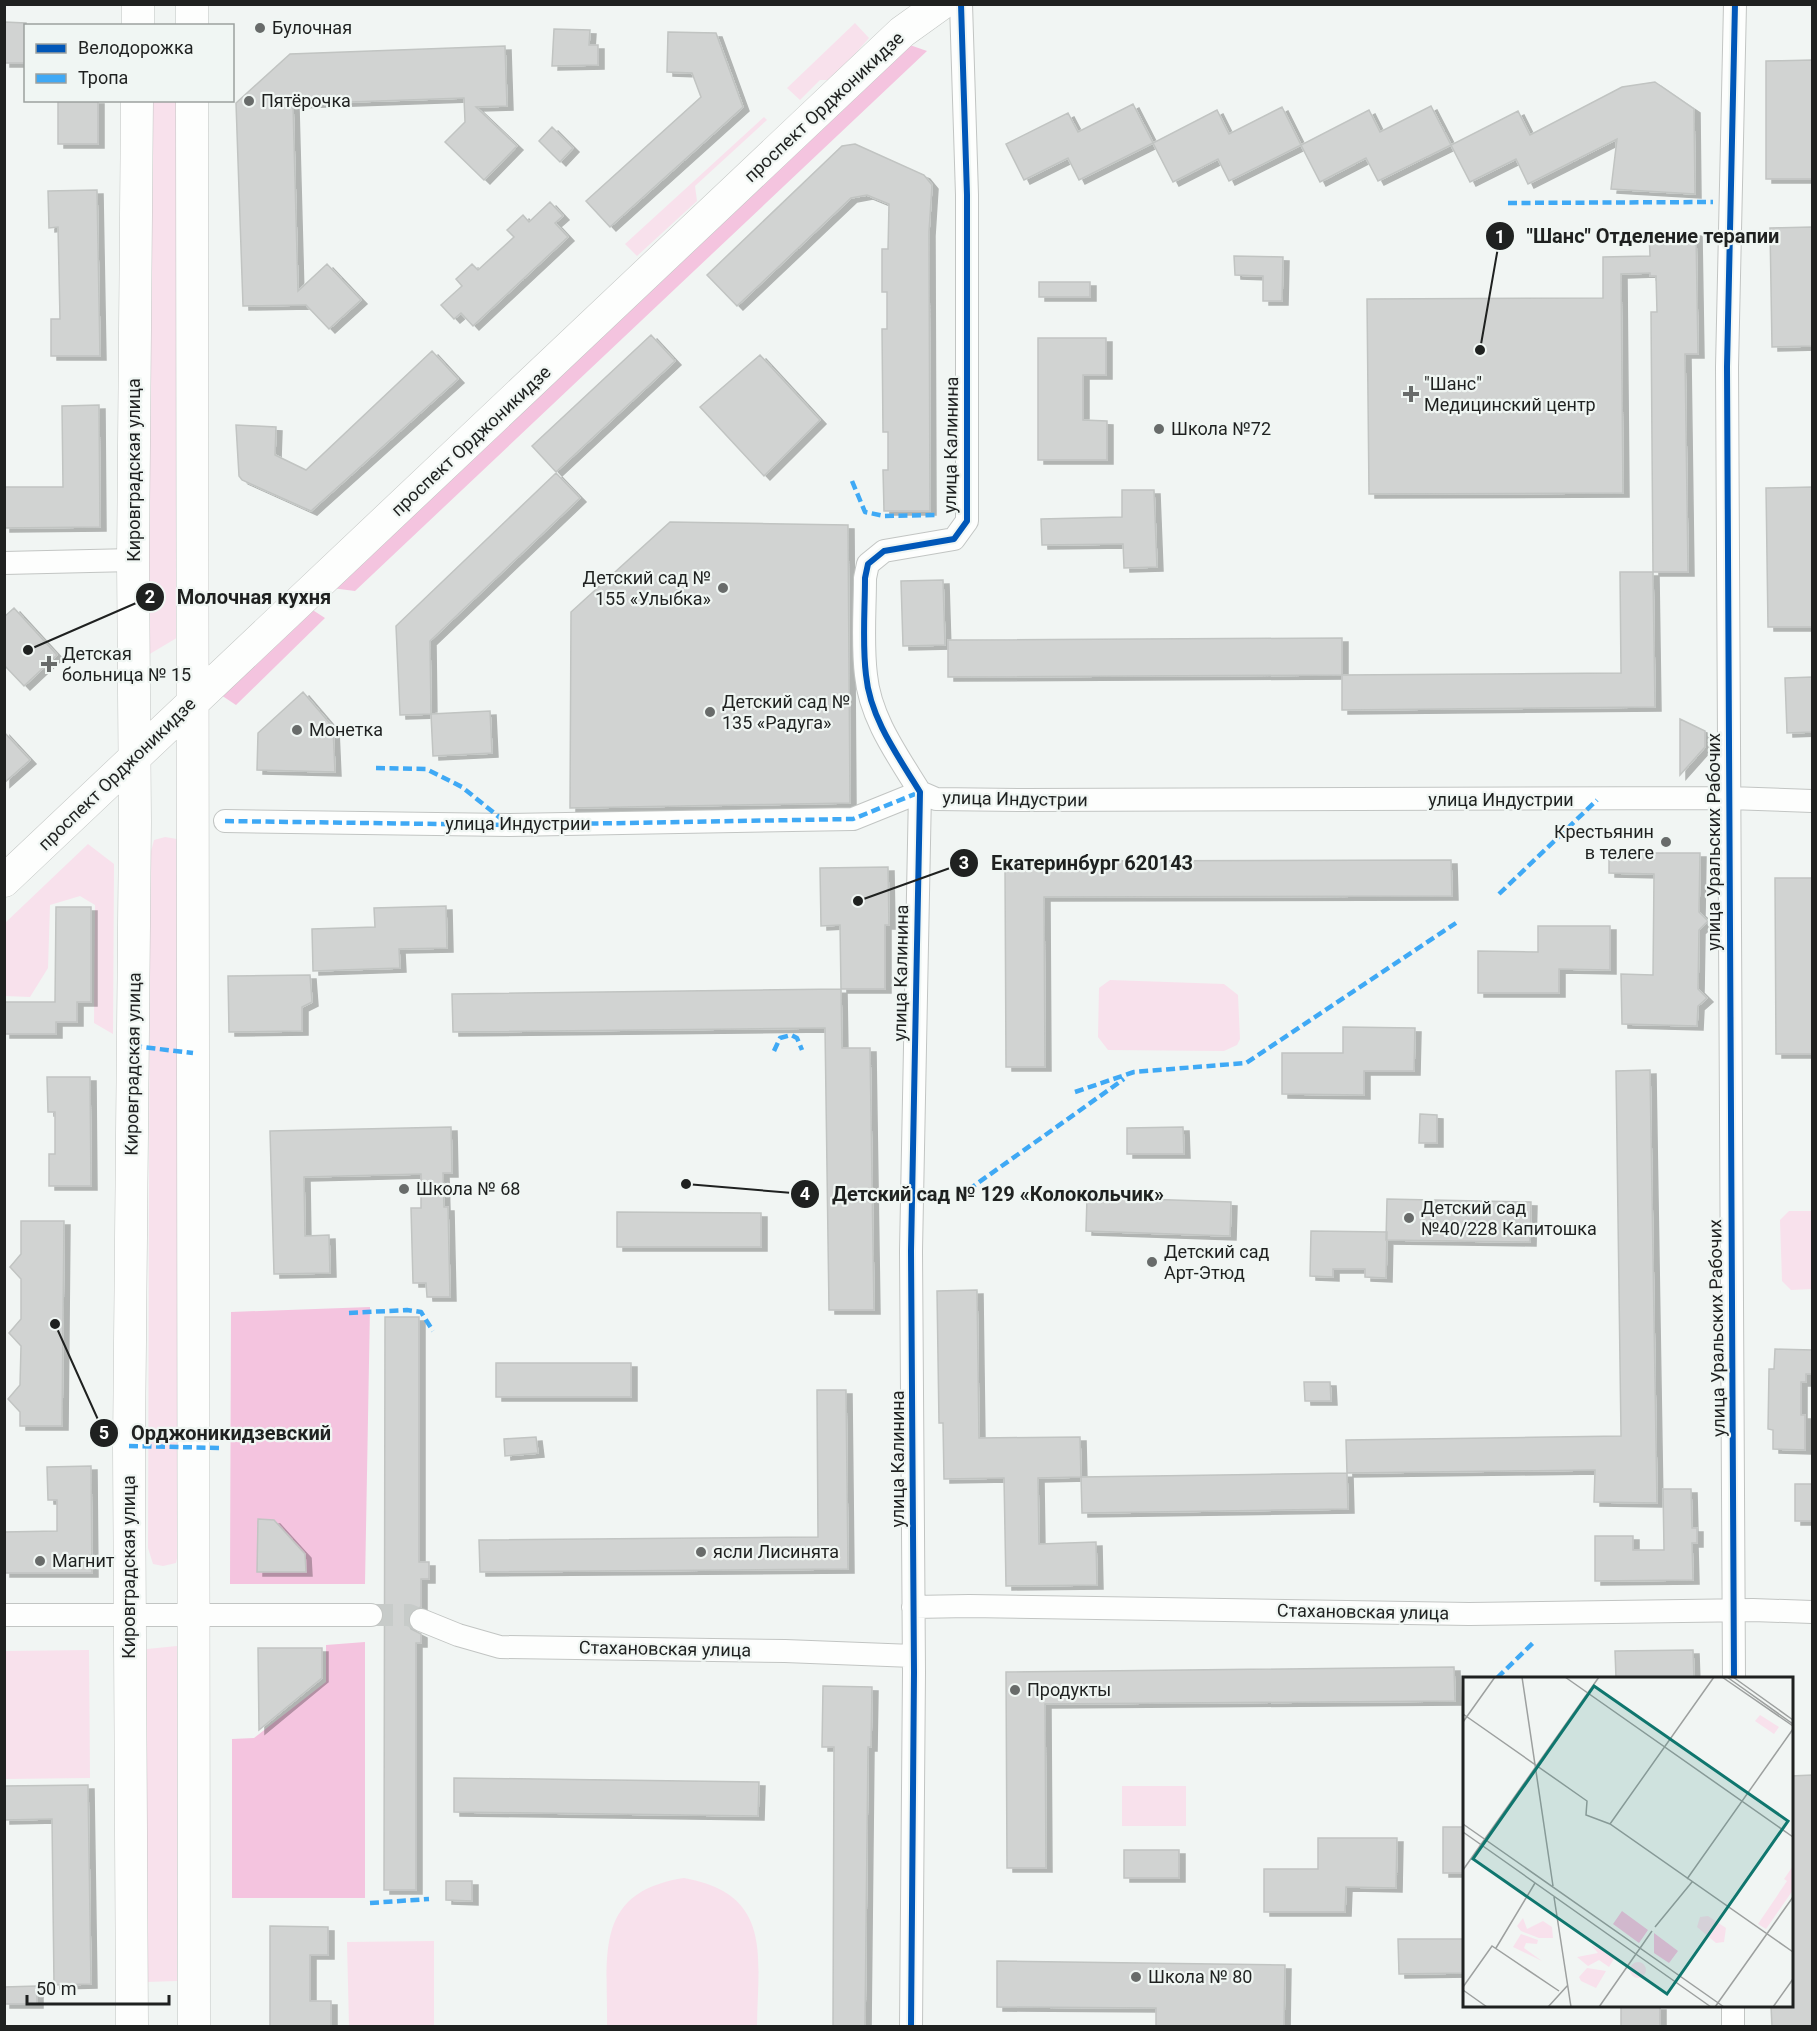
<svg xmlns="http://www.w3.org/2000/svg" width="1817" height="2031" viewBox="0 0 1817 2031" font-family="Roboto,sans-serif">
<defs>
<filter id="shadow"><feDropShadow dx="6" dy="4" stdDeviation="0" flood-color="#0004"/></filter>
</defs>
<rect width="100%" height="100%" fill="#f1f5f3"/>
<path fill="#f8e1ec" d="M855 23 869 38 832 80H820L800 100 787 88Z
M150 101H182L180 636 148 655Z
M764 117 767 120 695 186 697 201 637 256 625 244Z
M165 837 177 839 180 1546 176 1563 163 1566 153 1564 148 1548 150 855 154 840Z
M88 844 114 864 113 1034 94 1023 95 905 80 896 50 905 48 968 30 997 5 996V923Z
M1110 980 1224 984 1238 995 1240 1039 1237 1045 1224 1051 1108 1050 1098 1037 1099 988Z
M1789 1211H1812V1289L1791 1290 1782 1281 1780 1220Z
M177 1646V1981L146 1982 147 1649Z
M89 1650 90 1778 5 1779V1651Z
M1122 1786H1186V1826H1122Z
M684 1878C773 1894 758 1955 757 2026H607C608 1955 593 1892 684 1878Z
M434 1941V2026H349L347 1942Z"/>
<path fill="#f4c4df" d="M904 43 927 51 355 591 324 587Z
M308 607 325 618 236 705 218 693Z
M370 1307 365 1584H230L231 1312Z
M365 1642V1898H232V1739L254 1738 326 1682V1645Z"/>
<path fill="#d1d3d2" stroke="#c1c4c2" stroke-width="1.5" filter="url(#shadow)" d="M4 22 26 23V63H4Z
M554 29 590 30 589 45H598V65L552 66Z
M668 32 716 33 743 107 610 227 586 201 701 97 692 73 667 72Z
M505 46 507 106 476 107 517 146 484 180 445 142 465 122 464 98 293 104 298 291 327 264 361 300 329 329 306 305 243 306 236 103 290 54Z
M1812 60V179H1766V61Z
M1655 82 1694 109 1695 194 1611 189 1617 139 1528 184 1516 159 1470 182 1451 145 1518 111 1530 135 1622 87Z
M58 100H98V144H58Z
M1133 104 1153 143 1079 180 1068 158 1024 180 1006 144 1068 113 1078 132Z
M1431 106 1451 145 1378 181 1366 158 1320 182 1301 145 1369 110 1380 132Z
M1282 107 1301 145 1229 181 1218 159 1173 182 1153 143 1217 110 1229 134Z
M552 127 573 148 560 162 539 141Z
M855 144 924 175 932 185 929 232 930 511H884L883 470H888V432H883L882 329H887V292H882V249H888L889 204 867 195 851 198 737 306 707 275 842 146Z
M97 190 100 356H51V319H60L58 227 49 228 48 191Z
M550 202 563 216 555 223 568 237 473 326 461 313 454 319 441 305 462 286 456 279 472 264 478 270 514 237 507 230 523 215 529 222Z
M1812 227V346L1772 347 1770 228Z
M1696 232 1698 354H1685L1688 572H1653L1651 312H1657L1656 276H1650V273L1621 274 1623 493 1369 494 1367 299 1603 298V257L1650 256 1649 233Z
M1234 256 1283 257 1282 301H1263V276L1235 275Z
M1039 282H1090V297H1039Z
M651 335 675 361 556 472 532 446Z
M1038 338H1106V375H1083V420L1107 421V460H1038Z
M432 351 458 379 311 511 242 480 239 476 236 425 276 427 275 455 306 470Z
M760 355 820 420 764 476 700 407Z
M99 405 100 527 4 528V487H63L62 406Z
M556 473 580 498 430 641 431 714 400 715 396 626Z
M1812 487V627H1768L1766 488Z
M1122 490H1154L1157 567 1124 568 1123 544 1042 545 1041 519 1122 517Z
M670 522 848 525 850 803 570 808 571 612Z
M1620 572H1653L1655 707 1342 710V675L1621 673Z
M943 580 945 645 903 646 901 581Z
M14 608 57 655 24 686 4 665V617Z
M1342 638V675L948 677V640Z
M1812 677V732L1787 733 1785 678Z
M303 692 333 727 335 772 257 770 258 733Z
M490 711 492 753 433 756 431 714Z
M1680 719 1705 731V747L1680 775Z
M4 732 30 760 4 783Z
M1609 853H1700L1699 912 1708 921 1699 930 1698 989 1707 998 1698 1006 1697 1026 1622 1024 1621 974 1653 975 1654 874 1609 873Z
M1451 860 1452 896 1044 897 1045 1067H1006L1005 868H1059V861Z
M888 867 889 925H885V989H841L840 925 821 926 820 868Z
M1775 878H1812V1054H1776Z
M446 906 447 948 399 949 400 968 313 971 312 929 375 927 374 908Z
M56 907H91V1002H77V1022H56V1034H4V1002H55Z
M1538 926H1610V970L1559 969V993H1478V951L1538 952Z
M310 975 312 1002 302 1007V1031L229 1032 228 976Z
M841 989 842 1048H870L874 1310H829L825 1028 453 1032 452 994Z
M1343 1027 1415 1028 1414 1071H1364V1095L1282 1094V1053H1343Z
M1650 1070 1657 1503 1594 1502 1595 1470 1347 1473 1346 1440 1621 1436 1616 1071Z
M47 1077H90L91 1186H49V1154H55V1112H48Z
M1420 1114 1437 1115V1143H1419Z
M451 1127 452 1173H443L444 1207H448L450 1297H427L426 1283H413L411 1208H421V1174L304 1177 305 1236 329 1235 330 1273 274 1274 270 1131Z
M1183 1127 1184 1154H1127V1128Z
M1087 1197 1231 1202 1230 1236 1086 1231Z
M1387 1199 1531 1202 1530 1242 1386 1240Z
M617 1212 761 1213V1247H617Z
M21 1221H64L62 1426H20V1412L8 1399 20 1385 21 1346 9 1333 21 1319V1279L10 1267 21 1254Z
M1311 1231 1387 1232 1386 1278 1365 1277V1269H1333V1277L1310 1276Z
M977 1290 979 1438 1080 1437 1081 1477 1038 1478 1039 1544 1096 1542 1097 1585 1006 1586 1004 1478 944 1479 943 1423H939L937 1291Z
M385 1317H419V1562H429V1579H421V1607L412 1610 408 1621 411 1629 421 1634V1643H416V1890H384Z
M1775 1349 1812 1350V1374H1806V1382H1801V1415H1805V1450L1773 1449V1430L1768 1429 1769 1369H1774Z
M496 1363H631V1397H496Z
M1304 1382H1330L1331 1401H1305Z
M817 1390H846L848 1569 480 1572 479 1540 818 1537Z
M536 1437 538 1453 505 1456 504 1439Z
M91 1466 92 1573H4V1532L57 1531V1500H48L47 1467Z
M1347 1473 1348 1509 1082 1513 1081 1477Z
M1795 1484H1812V1521H1795Z
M1663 1489H1691L1692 1528H1697V1543H1692L1693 1580 1595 1581V1536H1633V1550H1664Z
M258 1519 274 1520 305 1554 306 1572H257Z
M258 1648H322V1678L259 1730Z
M1693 1650 1694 1678H1616L1615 1651Z
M1454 1667 1455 1701 1045 1704 1046 1868H1007L1006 1672Z
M823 1686 872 1687 871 1747H868L865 2026H833L834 1747H822Z
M1812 1775V2026H1772L1771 2006H1791V1776Z
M454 1778 759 1782 758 1816 454 1812Z
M88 1785 91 1984 54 1985 52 1819 4 1820V1786Z
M1443 1827H1463V1873H1443Z
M1318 1838H1397L1396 1888 1346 1887 1345 1912H1264V1869H1318Z
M1124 1850H1179V1878H1124Z
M446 1881H472V1901L446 1900Z
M270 1926 328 1927V1955H310V2001H331V2026H270Z
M1398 1939H1464V1973L1399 1974Z
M997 1961 1285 1965 1284 2026H1156V2008L997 2007Z
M37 1986V2004H4V1987Z
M1621 2006H1660V2026H1621Z"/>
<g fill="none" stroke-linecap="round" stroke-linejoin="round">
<path stroke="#c7cbc9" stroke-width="22" stroke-dasharray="22 11" stroke-linecap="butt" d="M371 1615H409L421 1620"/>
<g stroke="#c2c5c3" stroke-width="24">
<path id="street" d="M4 563 133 560
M225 821 509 825 853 819 920 792 936 799 1026 800 1729 798 1812 801
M913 1607 969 1606 1469 1614 1753 1610 1812 1612
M4 1615H371
M421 1620 458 1635 500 1647 785 1651 913 1656
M1734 1678 1727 367 1735 4
M1733 2006V2026
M911 2026 914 1672 911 1251 920 792C898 756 870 718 866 675 862 643 865 610 865 578L868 564 884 551 954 539 967 521V195L961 4"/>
</g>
<g stroke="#c2c5c3" stroke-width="33">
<path id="secondary" d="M138 26V4
M192 26V4
M192 100 194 2026
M4 881 902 32 941 4
M132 2026 129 1446 135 822 133 560 137 100"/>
</g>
<use href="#street" stroke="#fdfefd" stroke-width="22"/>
<use href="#secondary" stroke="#fdfefd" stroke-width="32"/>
<path stroke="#3fa9f5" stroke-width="4.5" stroke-dasharray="9 4.5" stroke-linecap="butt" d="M1508 203 1713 202
M852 481 865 512 884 516 935 515
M376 768 426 769 462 787 509 825
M225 821 509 825 853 819 920 792
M1499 894 1597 800
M133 1046 193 1053
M774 1051 780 1038 791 1035 797 1038 802 1050
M1075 1092 1134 1072 1246 1063 1456 923
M968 1190 1124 1079
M349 1313 407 1310 421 1312 433 1331
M129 1446 223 1448
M1497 1678 1534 1642
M370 1903 429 1899"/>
<g stroke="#f0f6f3" stroke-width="10">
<path id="cycleway" d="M1734 1678 1727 367 1735 4
M911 2026 914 1672 911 1251 920 792C898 756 870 718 866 675 862 643 865 610 865 578L868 564 884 551 954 539 967 521V195L961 4"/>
</g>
<use href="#cycleway" stroke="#0057b8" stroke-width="6"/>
</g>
<g fill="#686b6a" stroke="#f0f6f3" stroke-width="2">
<circle cx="260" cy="28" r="6"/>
<circle cx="249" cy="101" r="6"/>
<path d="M1408 385h6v6h6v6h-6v6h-6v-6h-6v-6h6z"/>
<circle cx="1159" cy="429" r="6"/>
<circle cx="723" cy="588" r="6"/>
<path d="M46 655h6v6h6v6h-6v6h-6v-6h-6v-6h6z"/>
<circle cx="710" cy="712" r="6"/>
<circle cx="297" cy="730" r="6"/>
<circle cx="1666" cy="842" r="6"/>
<circle cx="404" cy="1189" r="6"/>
<circle cx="1409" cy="1218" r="6"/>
<circle cx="1152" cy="1262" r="6"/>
<circle cx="701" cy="1552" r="6"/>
<circle cx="40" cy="1561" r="6"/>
<circle cx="1015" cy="1690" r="6"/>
<circle cx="1136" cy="1977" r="6"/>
</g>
<g text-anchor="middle" stroke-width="4.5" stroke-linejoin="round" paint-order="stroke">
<g font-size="18" fill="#1f2120" stroke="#f0f6f3" text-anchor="start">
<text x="272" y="34">Булочная</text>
<text x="261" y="107">Пятёрочка</text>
<text x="1424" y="390">"Шанс"<tspan x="1424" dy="21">Медицинский центр</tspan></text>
<text x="1171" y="435">Школа №72</text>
<text x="711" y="584" text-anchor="end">Детский сад №<tspan x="711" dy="21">155 «Улыбка»</tspan></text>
<text x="62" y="660">Детская<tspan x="62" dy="21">больница № 15</tspan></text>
<text x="722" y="708">Детский сад №<tspan x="722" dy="21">135 «Радуга»</tspan></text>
<text x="309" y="736">Монетка</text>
<text x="1654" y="838" text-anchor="end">Крестьянин<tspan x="1654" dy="21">в телеге</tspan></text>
<text x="416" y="1195">Школа № 68</text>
<text x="1421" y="1214">Детский сад<tspan x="1421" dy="21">№40/228 Капитошка</tspan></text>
<text x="1164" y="1258">Детский сад<tspan x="1164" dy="21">Арт-Этюд</tspan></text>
<text x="713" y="1558">ясли Лисинята</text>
<text x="52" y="1567">Магнит</text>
<text x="1027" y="1696">Продукты</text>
<text x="1148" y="1983">Школа № 80</text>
</g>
<g font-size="18" fill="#1f2120" stroke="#f0f6f3">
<text transform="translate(824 107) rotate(-43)" y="6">проспект Орджоникидзе</text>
<text transform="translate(471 441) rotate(-43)" y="6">проспект Орджоникидзе</text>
<text transform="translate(951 445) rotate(-89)" y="6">улица Калинина</text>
<text transform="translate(134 470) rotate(-90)" y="6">Кировградская улица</text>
<text transform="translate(117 774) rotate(-44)" y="6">проспект Орджоникидзе</text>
<text transform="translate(1015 799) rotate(1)" y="6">улица Индустрии</text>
<text x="1501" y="806">улица Индустрии</text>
<text x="518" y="830">улица Индустрии</text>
<text transform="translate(1714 842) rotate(-90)" y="6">улица Уральских Рабочих</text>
<text transform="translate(901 973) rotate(-89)" y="6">улица Калинина</text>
<text transform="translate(133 1064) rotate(-89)" y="6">Кировградская улица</text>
<text transform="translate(1717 1328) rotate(-91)" y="6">улица Уральских Рабочих</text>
<text transform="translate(898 1459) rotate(-90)" y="6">улица Калинина</text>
<text transform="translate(129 1567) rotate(-90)" y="6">Кировградская улица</text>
<text transform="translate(1363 1612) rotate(1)" y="6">Стахановская улица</text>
<text transform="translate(665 1649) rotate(1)" y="6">Стахановская улица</text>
</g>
</g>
<g transform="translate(1463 1677)">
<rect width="330" height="330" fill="#f1f5f3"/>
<path d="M297 38 316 50 311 57 292 44ZM330 189V213L303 252 295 247 324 204 321 202ZM245 239 263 251 261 265 253 266 234 250 237 240ZM60 241 64 252 80 244 89 250 90 261H76L58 254 54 249ZM58 257 75 263 74 267 63 266 61 271 79 284 50 270ZM128 268 152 280 146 290 136 283 125 289 114 280 135 276ZM167 293a8 8 0 1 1 16 0a8 8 0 1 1-16 0ZM124 291 143 294 133 311 118 304 116 300Z" fill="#f8e1ec"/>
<path d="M159 234 185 253 176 266 150 247ZM191 256 215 274 206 286 191 276Z" fill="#f4c4df"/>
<path fill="none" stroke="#9da09f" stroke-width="1.5" d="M59 0 90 209M102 0 330 160M259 0 330 49M264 0 330 47M270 0 330 43M0 37 124 124 123 138 147 147 330 275M0 45 32 0M0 147 261 330M147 147 251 0M0 155 248 330M0 193 136 0M224 202 330 52M91 220 108 330M192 250 229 205M33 271 72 206M0 310 29 269 96 314M0 313 24 330M85 330 105 308M136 330 189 254M252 330 330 220M310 330 330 302"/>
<path fill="#0f766e" fill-opacity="0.15" stroke="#0f766e" stroke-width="3" d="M131 9 325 144 204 317 10 182Z"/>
<rect width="330" height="330" fill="none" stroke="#1f2120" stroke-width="3"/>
</g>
<path fill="none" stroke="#1f2120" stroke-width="2" d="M1480 350L1500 236M28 650L150 597M858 901L964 863M686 1184L805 1194M55 1324L104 1433"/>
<g fill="#1f2120" stroke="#f0f6f3" stroke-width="2">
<circle cx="1480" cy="350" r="6"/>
<circle cx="28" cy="650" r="6"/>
<circle cx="858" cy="901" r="6"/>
<circle cx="686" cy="1184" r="6"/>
<circle cx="55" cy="1324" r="6"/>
<circle cx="1500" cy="236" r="15"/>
<circle cx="150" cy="597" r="15"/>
<circle cx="964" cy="863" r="15"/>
<circle cx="805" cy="1194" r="15"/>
<circle cx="104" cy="1433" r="15"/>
</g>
<g font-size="18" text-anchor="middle" font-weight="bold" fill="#fff">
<text x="1500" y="243">1</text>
<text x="150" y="603">2</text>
<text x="964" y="869">3</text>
<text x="805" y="1200">4</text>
<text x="104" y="1439">5</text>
</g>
<g font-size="20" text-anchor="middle" font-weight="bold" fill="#1f2120" stroke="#f0f6f3" stroke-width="4.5" stroke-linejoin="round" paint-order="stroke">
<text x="1653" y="243">"Шанс" Отделение терапии</text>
<text x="254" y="604">Молочная кухня</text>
<text x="1092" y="870">Екатеринбург 620143</text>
<text x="998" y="1201">Детский сад № 129 «Колокольчик»</text>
<text x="231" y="1440">Орджоникидзевский</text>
</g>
<rect width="1817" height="2031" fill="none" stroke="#1f2120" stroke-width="12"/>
<rect x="24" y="24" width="210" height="78" fill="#f0f6f3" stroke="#9ca19f" stroke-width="1.5"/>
<rect x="36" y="44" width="30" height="9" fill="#0057b8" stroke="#9ca19f" stroke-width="1.5"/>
<text x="78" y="54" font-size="18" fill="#1f2120">Велодорожка</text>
<rect x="36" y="74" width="30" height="9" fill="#3fa9f5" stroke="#9ca19f" stroke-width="1.5"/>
<text x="78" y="84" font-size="18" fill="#1f2120">Тропа</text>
<path d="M27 1995v9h142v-9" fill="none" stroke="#1f2120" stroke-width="3"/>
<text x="36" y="1995" font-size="18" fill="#1f2120" stroke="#f0f6f3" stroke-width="4.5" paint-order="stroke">50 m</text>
</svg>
